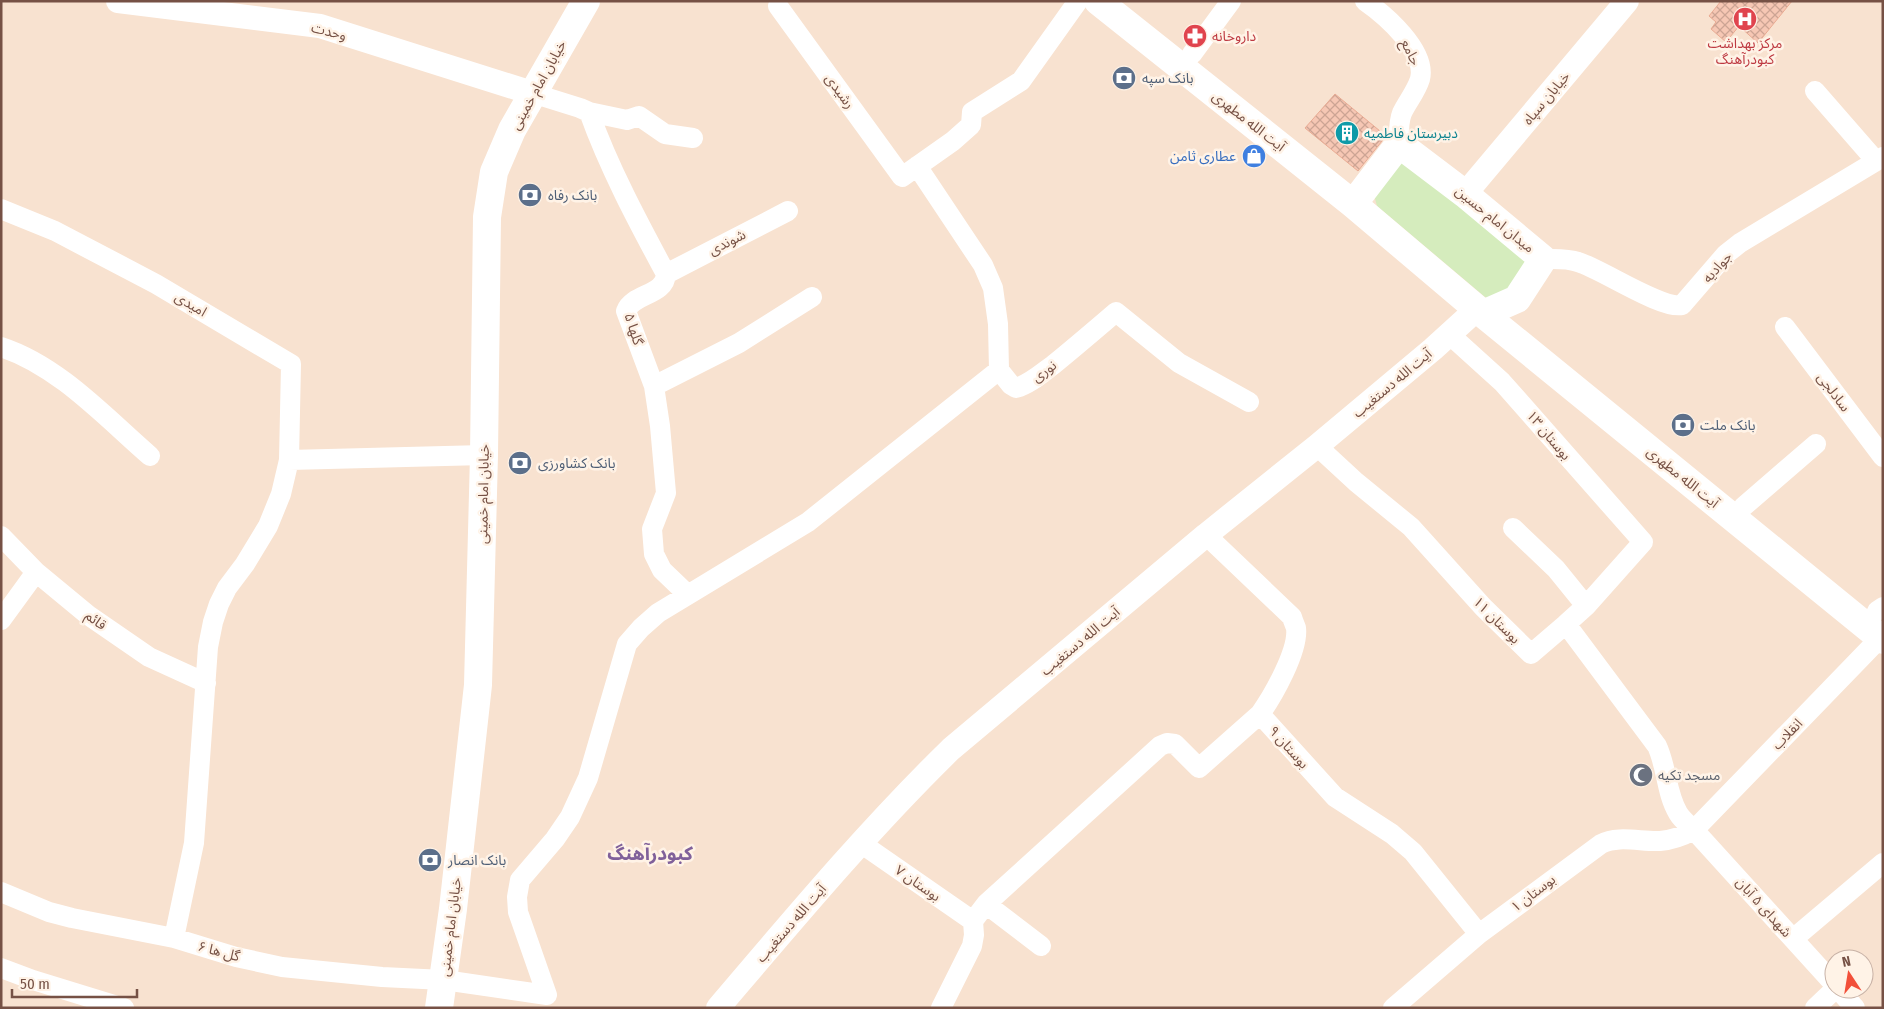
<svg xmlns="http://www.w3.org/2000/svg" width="1884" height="1009" viewBox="0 0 1884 1009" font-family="'Fira Sans Condensed','Noto Sans Arabic',sans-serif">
<defs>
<pattern id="building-cross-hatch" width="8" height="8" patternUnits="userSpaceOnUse" patternTransform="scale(1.25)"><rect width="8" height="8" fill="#f6c7b4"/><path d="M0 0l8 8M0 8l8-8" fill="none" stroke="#cca494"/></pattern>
</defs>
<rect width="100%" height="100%" fill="#feefdf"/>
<path fill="#f8e2d0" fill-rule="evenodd" d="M1 1H1883V1008H1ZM1834 959H1864V989H1834Z"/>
<path fill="#d5ecbd" d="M1404 162 1523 257 1526 264 1504 296 1488 298 1485 297 1377 206 1374 195 1395 165Z"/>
<path fill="url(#building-cross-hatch)" stroke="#e9ab93" d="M1721 1H1792L1758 43 1739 26 1726 42 1711 29 1716 22 1709 16Z
M1335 94 1386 136 1358 171 1305 128Z"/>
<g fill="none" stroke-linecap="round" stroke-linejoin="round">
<path stroke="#fff" stroke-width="20" d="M1365 1C1385 15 1427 51 1420 79 1416 92 1407 102 1402 113 1398 123 1399 134 1399 144
M778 6 902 177 953 141 971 125 972 112 1021 81 1078 1
M1192 54 1231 1
M1815 91 1876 161
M532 93 580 108 589 112C609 168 638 222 666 274 665 296 633 293 626 311L654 386 660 426 666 493 652 529 654 554 662 570 685 592 684 597
M589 112 627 120 639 116 665 134 693 138
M917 166 983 265 993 288 998 324 999 370 1011 385 1016 388C1030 384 1042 373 1053 365 1074 348 1095 330 1116 312L1179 363 1249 402
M1 209 55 231 156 284 291 364 289 460 281 494 268 526 245 564 227 588 219 604 213 622 208 647 194 843 174 938
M1543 259C1555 259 1567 258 1578 262 1600 268 1662 310 1682 305L1726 254 1740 243 1883 157
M666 274 788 211
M1785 327 1883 457
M1449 334 1502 382 1643 542 1586 606 1566 624
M1 347C59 366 105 417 150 456
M654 386 739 343 812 297
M1317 446 1356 482 1411 527 1483 607 1531 654 1566 624 1657 746C1667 767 1666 793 1678 813 1682 820 1689 825 1694 830L1834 984
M289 460 484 455
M1743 507 1816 444
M1513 528 1556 569 1586 606
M1206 535 1292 617C1293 621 1295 625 1296 628 1299 650 1273 696 1260 714L1335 797 1392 834 1413 852 1479 934
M1 536 36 572 88 615 149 657 206 683
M1877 611 1883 607
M1 620 36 572
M862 844 973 921
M1 892 49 912 72 918 174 938 236 957 282 967 382 977 444 980 547 995 518 912 517 897 520 880 555 839 570 817 588 778 627 644 641 628 658 613 808 522 999 370
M986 904 1041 946
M1793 939 1883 863
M1 968 33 980 124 1008
M1838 989 1855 1008
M941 1008 972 946 974 935 973 921 986 904 1160 746 1167 743 1175 744 1199 768 1260 714
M1393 1008 1479 934 1601 844C1618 835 1641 842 1660 841 1673 840 1683 836 1694 830L1880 638
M1815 1008 1835 989"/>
<path stroke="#fff" stroke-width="24" d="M118 1 320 26 532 93
M1465 194 1627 1
M718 1008C793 920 868 830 951 749L1206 535 1317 446 1433 349 1477 309"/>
<path stroke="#fff" stroke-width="28" d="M1098 1 1353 204 1483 314 1517 299 1543 259 1465 194 1399 144 1353 204
M1483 314 1883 640
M439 1008 453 909 478 685 484 455 487 217 494 172 512 130 586 1"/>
</g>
<defs>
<g id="hospital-disc" transform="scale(1.25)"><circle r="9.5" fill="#e0444e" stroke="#fff3e7"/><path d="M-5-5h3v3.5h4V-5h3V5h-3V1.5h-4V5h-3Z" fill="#fff"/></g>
<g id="pharmacy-disc" transform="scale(1.25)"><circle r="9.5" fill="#e0444e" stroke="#fff3e7"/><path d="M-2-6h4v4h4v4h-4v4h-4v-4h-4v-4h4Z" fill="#fff"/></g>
<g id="bank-disc" transform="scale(1.25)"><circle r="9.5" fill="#5c6f8a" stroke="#fff3e7"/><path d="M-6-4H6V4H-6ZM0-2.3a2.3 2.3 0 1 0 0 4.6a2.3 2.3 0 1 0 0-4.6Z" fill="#fff"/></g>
<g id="building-disc" transform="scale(1.25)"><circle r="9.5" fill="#0f9aa8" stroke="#fff3e7"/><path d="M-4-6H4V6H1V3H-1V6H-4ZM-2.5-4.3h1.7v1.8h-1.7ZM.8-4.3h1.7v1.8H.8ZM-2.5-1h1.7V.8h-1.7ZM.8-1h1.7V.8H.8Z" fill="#fff"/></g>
<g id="shop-disc" transform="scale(1.25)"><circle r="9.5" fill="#3f7fe0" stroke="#fff3e7"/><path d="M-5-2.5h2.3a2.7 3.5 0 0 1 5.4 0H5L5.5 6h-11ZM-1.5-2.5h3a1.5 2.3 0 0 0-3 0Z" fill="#fff"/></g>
<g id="mosque-disc" transform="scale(1.25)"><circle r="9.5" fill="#6b7280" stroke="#fff3e7"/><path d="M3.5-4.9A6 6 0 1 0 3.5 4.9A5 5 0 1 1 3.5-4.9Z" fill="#fff"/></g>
</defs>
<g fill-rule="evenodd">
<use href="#hospital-disc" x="1745" y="19"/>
<use href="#pharmacy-disc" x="1195" y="36"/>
<use href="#bank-disc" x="1124" y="78"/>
<use href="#building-disc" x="1347" y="133"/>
<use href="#shop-disc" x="1254" y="156"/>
<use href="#bank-disc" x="530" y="195"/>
<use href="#bank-disc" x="1683" y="425"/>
<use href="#bank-disc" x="520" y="463"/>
<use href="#mosque-disc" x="1641" y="775"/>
<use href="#bank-disc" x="430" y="860"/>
</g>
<g text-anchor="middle" stroke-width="5" stroke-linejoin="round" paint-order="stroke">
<g font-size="14" fill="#765145" stroke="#fff3e7">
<text transform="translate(329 31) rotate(14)" y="5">وحدت</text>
<text transform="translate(1411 52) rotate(64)" y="5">جامع</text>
<text transform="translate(538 85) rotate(-61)" y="5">خیابان امام خمینی</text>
<text transform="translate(840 91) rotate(54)" y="5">رشیدی</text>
<text transform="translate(1546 98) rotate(-50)" y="5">خیابان سپاه</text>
<text transform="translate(1249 121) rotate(38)" y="5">آیت الله مطهری</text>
<text transform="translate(1495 219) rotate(39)" y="5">میدان امام حسین</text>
<text transform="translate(727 242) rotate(-27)" y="5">شوندی</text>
<text transform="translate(1717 267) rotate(-48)" y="5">جوادیه</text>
<text transform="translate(191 304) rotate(31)" y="5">امیدی</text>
<text transform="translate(634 329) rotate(72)" y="5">گلها ۵</text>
<text transform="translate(1044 371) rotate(-36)" y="5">نوری</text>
<text transform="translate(1392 383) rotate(-40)" y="5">آیت الله دستغیب</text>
<text transform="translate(1834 392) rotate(53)" y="5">سادلجی</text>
<text transform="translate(1549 435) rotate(50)" y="5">بوستان ۱۳</text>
<text transform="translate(1683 477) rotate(39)" y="5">آیت الله مطهری</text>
<text transform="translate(483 494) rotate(-89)" y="5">خیابان امام خمینی</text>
<text transform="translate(96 620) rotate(36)" y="5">قائم</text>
<text transform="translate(1497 620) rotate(45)" y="5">بوستان ۱۱</text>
<text transform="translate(1080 641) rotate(-40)" y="5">آیت الله دستغیب</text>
<text transform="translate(1787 734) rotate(-46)" y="5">انقلاب</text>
<text transform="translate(1289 747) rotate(48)" y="5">بوستان ۹</text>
<text transform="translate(918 883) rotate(35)" y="5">بوستان ۷</text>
<text transform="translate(1533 893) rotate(-37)" y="5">بوستان ۱</text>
<text transform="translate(1764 907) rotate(48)" y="5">شهدای ۵ آبان</text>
<text transform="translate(791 923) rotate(-49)" y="5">آیت الله دستغیب</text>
<text transform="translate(450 927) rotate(-83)" y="5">خیابان امام خمینی</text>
<text transform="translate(219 951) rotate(15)" y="5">گل ها ۶</text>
</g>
<g font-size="14" fill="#be3a42" stroke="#fff3e7" text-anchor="start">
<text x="1212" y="41">داروخانه</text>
<text x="1745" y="48" text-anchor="middle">مرکز بهداشت<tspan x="1745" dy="16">کبودرآهنگ</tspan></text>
</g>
<g font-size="14" fill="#4e5e75" stroke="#fff3e7" text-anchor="start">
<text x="1142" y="83">بانک سپه</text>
<text x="548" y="200">بانک رفاه</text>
<text x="1700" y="430">بانک ملت</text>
<text x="538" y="468">بانک کشاورزی</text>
<text x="448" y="865">بانک انصار</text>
</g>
<g font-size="14" fill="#0d838f" stroke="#fff3e7" text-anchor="start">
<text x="1364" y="138">دبیرستان فاطمیه</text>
</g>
<g font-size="14" fill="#366cbe" stroke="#fff3e7" text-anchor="end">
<text x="1236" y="161">عطاری ثامن</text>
</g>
<g font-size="14" fill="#5b616d" stroke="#fff3e7" text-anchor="start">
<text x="1658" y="780">مسجد تکیه</text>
</g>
<g font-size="19" font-weight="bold" fill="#80609a" stroke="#fff3e7">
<text x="650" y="860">کبودرآهنگ</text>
</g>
</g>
<rect width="1884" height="1009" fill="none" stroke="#765145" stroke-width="5"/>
<g transform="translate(1849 974) rotate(348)"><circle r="24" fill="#fff3e7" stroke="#c8b2a6"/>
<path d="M0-4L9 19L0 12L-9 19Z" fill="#f24f39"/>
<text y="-8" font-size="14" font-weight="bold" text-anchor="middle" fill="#765145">N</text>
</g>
<path d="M12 989v8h125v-8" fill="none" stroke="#765145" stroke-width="2.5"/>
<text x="20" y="989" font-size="15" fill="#765145" stroke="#fff3e7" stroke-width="4" paint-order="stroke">50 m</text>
</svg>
